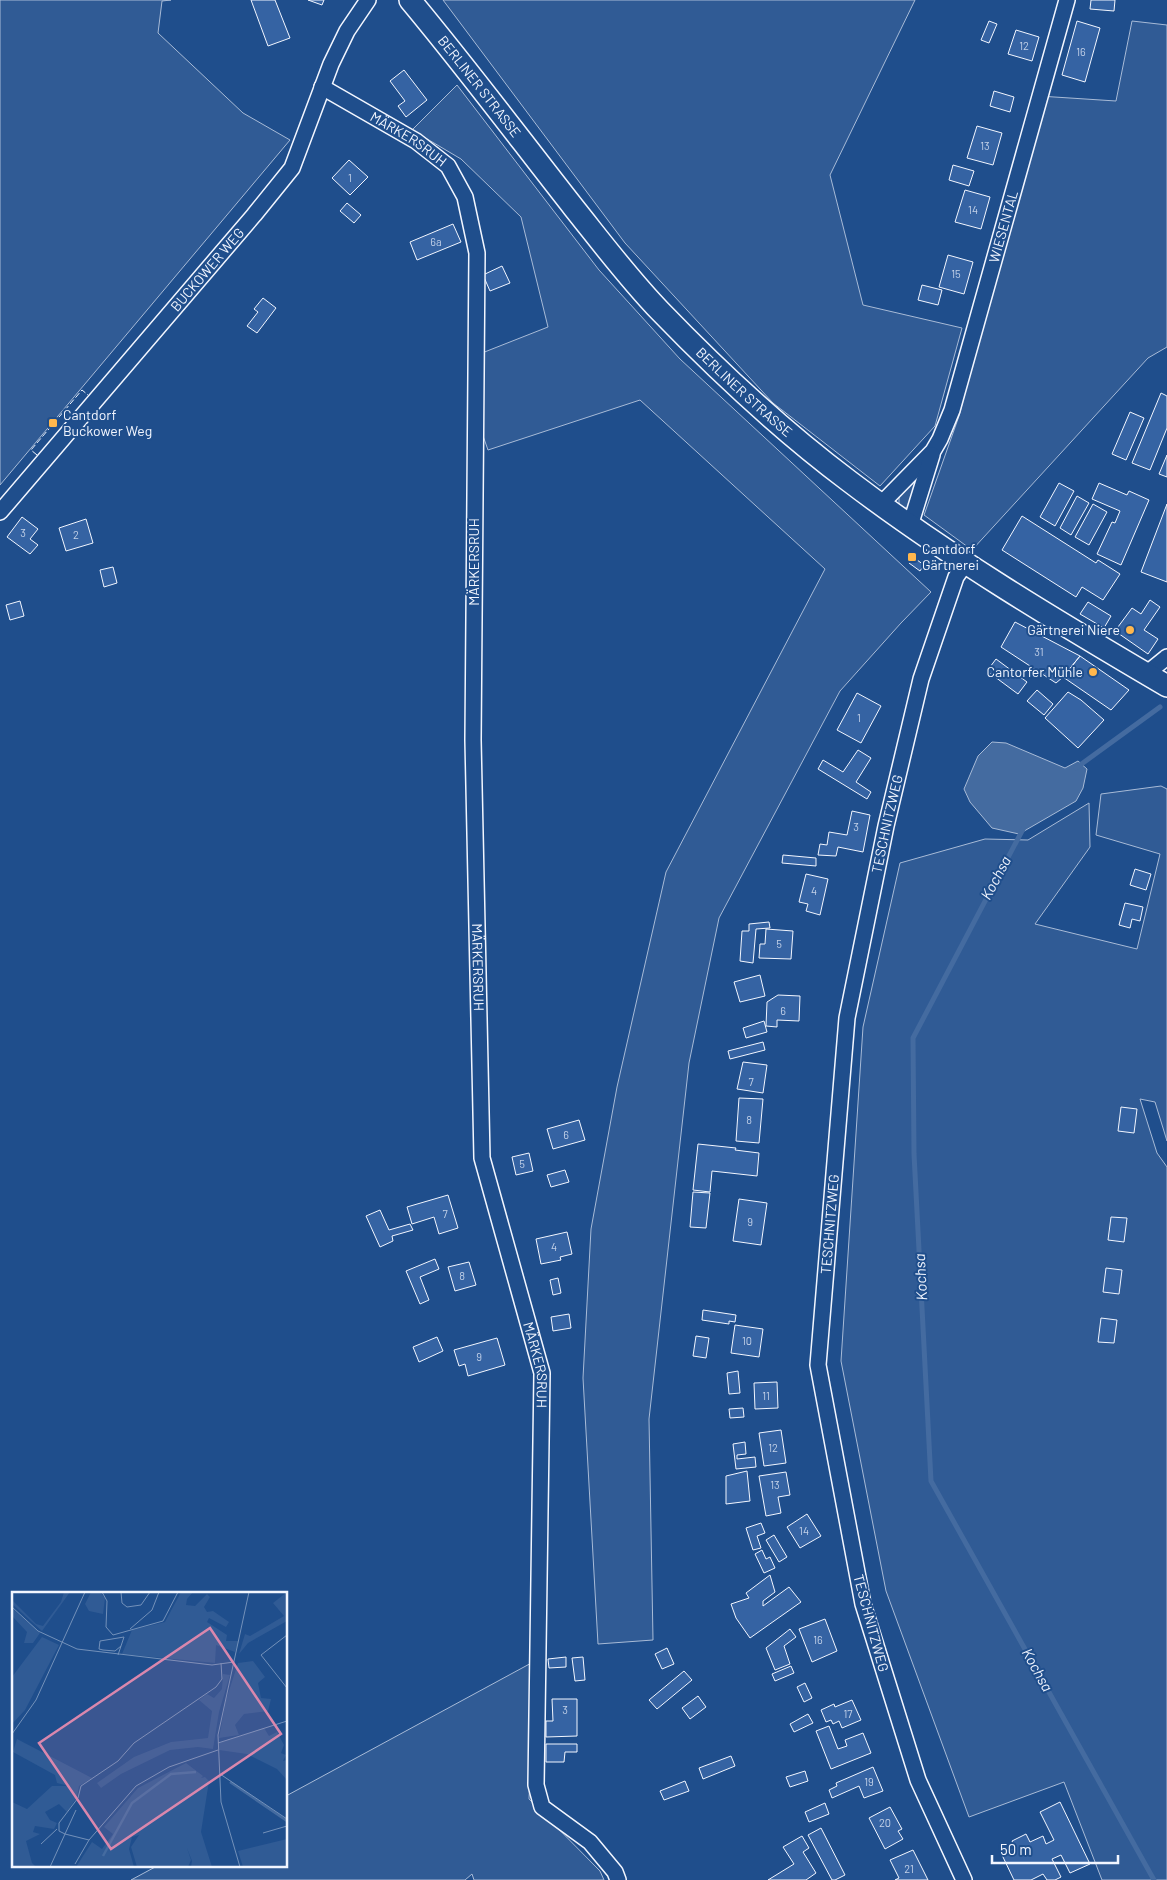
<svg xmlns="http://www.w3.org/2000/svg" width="1167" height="1880" viewBox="0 0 1167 1880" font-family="Barlow,sans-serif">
<rect width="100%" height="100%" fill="#1f4e8c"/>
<path fill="#305b95" stroke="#a8bbd7" d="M0 0H171L162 1 158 33 243 113 290 140 0 485Z
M443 0H915L830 175 863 305 962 328 935 426 880 486 773 403 625 243Z
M1132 21 1167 25V347L1148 358 972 550 924 515 959 416 1039 96 1116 101Z
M457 85 599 270 680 359 931 592 901 623 840 691 719 918 689 1063 649 1419 653 1640 598 1644 583 1378 591 1229 617 1087 666 872 825 569 640 400 488 450 482 433V353L548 327 521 217 461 159 412 130Z
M919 471 908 508H905L899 504V495Z
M1161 786 1167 789V1141L1155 1102 1140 1099 1157 1153 1167 1167V1880H1102L1064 1782 969 1817 886 1591 841 1361 863 1027 900 863 985 839 1028 840 1089 803 1090 847 1035 924 1137 949 1160 854 1096 835 1101 794Z
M535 1661 529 1799 600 1871 604 1880H474L472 1874 465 1880H131L157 1866H286V1796Z"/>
<path fill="#446ba0" stroke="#a8bbd7" d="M992 742 1006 743 1065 768 1078 761 1087 769 1083 788 1076 801 1019 834 992 828 970 802 964 789 978 756Z"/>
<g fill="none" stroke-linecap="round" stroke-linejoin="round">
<path stroke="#446ba0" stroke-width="5" d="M1076 768 1160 707
M1023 829 913 1038 914 1154 931 1481 1154 1880"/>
</g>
<path fill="#3563a3" stroke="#f2f6ff" d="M251 0H275L290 38 268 46Z
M308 0H324L322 5Z
M1091 0H1115L1114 11 1090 9Z
M989 21 997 24 989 43 981 40Z
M1077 21 1100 28 1085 82 1062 75Z
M1016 30 1039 37 1032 61 1008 54Z
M404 70 427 100 406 117 398 106 405 101 390 81Z
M994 91 1014 97 1010 112 990 106Z
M977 126 1002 133 993 165 967 158Z
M349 160 368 177 350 195 332 178Z
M953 165 974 171 969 186 949 180Z
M965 190 990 197 981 229 955 222Z
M347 203 361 215 354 223 340 211Z
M453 224 461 242 417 260 410 242Z
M948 255 973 262 964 294 939 287Z
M502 266 510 283 490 291 483 275Z
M922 285 942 290 938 305 918 300Z
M263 298 276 308 257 333 247 326 258 312 254 309Z
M1161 393 1167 396V428L1150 470 1132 463Z
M1130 412 1144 418 1126 460 1112 454Z
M1167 455V477L1159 474Z
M1059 483 1074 491 1055 526 1040 517Z
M1099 483 1127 495 1129 491 1149 500 1121 565 1097 554 1112 522 1115 523 1120 511 1092 499Z
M1077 496 1089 503 1071 535 1060 528Z
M1093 504 1107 512 1089 545 1075 537Z
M1167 504V582L1141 572Z
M1022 516 1096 563 1098 560 1120 574 1103 600 1082 587 1076 597 1002 550Z
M22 517 38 529 30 539 38 545 30 554 7 537Z
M86 519 93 543 66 551 59 528Z
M913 557 924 565 920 571 909 563Z
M113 567 117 583 104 587 100 570Z
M1150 600 1160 607 1144 630 1158 639 1148 654 1115 631 1132 608 1141 614Z
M20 601 24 616 10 620 6 605Z
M1088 602 1111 616 1104 628 1080 614Z
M1015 622 1080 656 1063 677 1056 683 1001 647Z
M1080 656 1129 690 1111 710 1063 677Z
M996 659 1027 682 1018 694 987 671Z
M1037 690 1053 704 1044 715 1027 701Z
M1068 692 1081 700 1104 720 1078 748 1045 718Z
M857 693 881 706 861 743 837 730Z
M858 750 871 758 856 782 871 792 867 799 818 769 823 760 843 772Z
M852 811 870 815 863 852 838 847 836 856 818 855 820 844 827 845 829 832 847 835Z
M783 855 816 858V866L782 863Z
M1135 869 1151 874 1146 890 1130 885Z
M806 874 828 879 820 915 806 911 808 904 799 902Z
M1125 903 1143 907 1140 921 1132 919 1130 928 1119 925Z
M769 922 770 928 756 929 753 963 740 961 742 931H749V924Z
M766 929 793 931 791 959 759 958 760 944H765Z
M760 975 765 996 740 1002 734 982Z
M778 995 800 996 799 1021 777 1020V1027L766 1026 767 1002Z
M764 1021 767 1032 746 1038 743 1028Z
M763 1042 765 1050 730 1059 728 1051Z
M743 1062 767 1065 763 1093 737 1089Z
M739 1098 763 1099 759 1143 736 1141Z
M1121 1107 1137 1109 1134 1133 1118 1131Z
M579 1120 585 1140 553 1149 547 1129Z
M698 1144 736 1148 735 1150 759 1153 757 1176 712 1171 710 1192 693 1190Z
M529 1153 533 1171 516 1175 512 1157Z
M565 1170 569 1182 551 1187 547 1175Z
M693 1192 710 1193 706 1228 690 1227Z
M448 1195 458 1228 439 1234 434 1217 412 1224 407 1207Z
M739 1199 767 1203 761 1245 733 1241Z
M380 1210 389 1230 410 1224 413 1230 392 1236 393 1241 380 1247 366 1216Z
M1111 1217 1127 1218 1124 1242 1108 1240Z
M567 1232 572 1254 560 1257 561 1260 541 1264 536 1239Z
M435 1259 439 1269 420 1277 429 1300 420 1304 406 1271Z
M469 1262 476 1285 455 1291 448 1267Z
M1106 1268 1122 1270 1119 1294 1103 1292Z
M558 1278 561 1293 553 1295 550 1280Z
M703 1310 736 1315 735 1322 729 1321V1324L702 1320Z
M569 1314 571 1328 553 1331 551 1317Z
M1101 1318 1117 1320 1114 1343 1098 1342Z
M735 1325 763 1329 759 1357 731 1353Z
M696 1336 709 1338 706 1358 693 1356Z
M437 1337 443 1351 419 1362 413 1347Z
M497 1338 505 1365 468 1376 465 1364 459 1366 454 1350Z
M738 1371 740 1393 729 1394 727 1373Z
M777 1382 778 1408 755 1409 754 1383Z
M743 1408 744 1417 730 1418 729 1409Z
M781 1430 786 1463 764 1466 759 1433Z
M745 1442 746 1454 737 1455V1459L755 1457 756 1467 736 1469 733 1444Z
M747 1471 750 1501 726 1504V1476Z
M786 1472 790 1495 778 1497 781 1513 766 1516 759 1476Z
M807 1514 821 1536 800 1548 787 1527Z
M761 1523 765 1533 757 1536 761 1548 753 1550 746 1528Z
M774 1535 787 1557 779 1562 766 1540Z
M762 1550 766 1559 770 1557 775 1568 764 1573 755 1554Z
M770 1575 775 1592 763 1601V1606L789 1587 801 1602 750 1638 736 1618 731 1604 749 1598 746 1593Z
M825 1619 837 1651 812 1662 799 1629Z
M790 1629 796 1637 784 1646 790 1664 775 1670 766 1648Z
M667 1648 674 1664 662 1669 655 1654Z
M566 1657V1667L549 1668 548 1659Z
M583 1657 585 1680 575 1681 572 1658Z
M791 1666 794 1673 775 1681 772 1674Z
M684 1671 692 1680 657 1709 649 1700Z
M805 1683 812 1698 804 1702 797 1687Z
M698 1696 706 1707 690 1719 682 1708Z
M552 1699H577V1736L546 1737V1721H553Z
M852 1700 861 1720 842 1728 839 1721 833 1724 831 1720 826 1722 821 1710 834 1704 835 1707Z
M808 1714 813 1723 794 1732 790 1724Z
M829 1726 838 1749 847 1746 845 1740 863 1733 871 1753 831 1769 816 1731Z
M546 1744H577V1752H565L564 1762H546Z
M731 1756 735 1766 703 1779 699 1768Z
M873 1767 883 1791 864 1798 859 1786 832 1798 829 1790 837 1786 836 1783Z
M805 1771 808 1781 790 1787 786 1777Z
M685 1781 689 1791 664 1800 660 1791Z
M1060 1802 1090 1864 1070 1873 1061 1855 1052 1859 1061 1877 1055 1880H1047L1043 1874 1031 1880H1014L1002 1855 1015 1848 1012 1841 1026 1834 1030 1842 1043 1836 1046 1844 1054 1840 1040 1812Z
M825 1803 829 1814 809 1822 805 1812Z
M890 1807 902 1829 898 1831 903 1839 885 1849 869 1818Z
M821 1828 845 1875 835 1880H832L808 1835Z
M802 1836 809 1848 803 1852 816 1873 806 1880H768L794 1864 783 1847Z
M913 1850 928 1880H895L899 1878 890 1860Z"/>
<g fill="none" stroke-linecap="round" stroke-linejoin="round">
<g stroke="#f2f6ff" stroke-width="18">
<g id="street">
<path id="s1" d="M322 87 416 141 448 166 465 197 477 253 473 740 482 1158 542 1373 536 1785 542 1807 590 1842 615 1872 618 1880"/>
<path id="s2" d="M881 504 933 451 940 439 952 410 1067 0"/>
<path id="s3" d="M0 512 254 215 292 168 331 64 347 31 368 0"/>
<path d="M910 526 932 455"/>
<path d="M1146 674 1167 657"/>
<path id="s4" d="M964 1880 918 1780 863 1604 818 1365 847 1018 886 826 921 679 956 577 966 563"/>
</g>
</g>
<g stroke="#f2f6ff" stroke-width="24">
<g id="secondary">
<path id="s5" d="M410 0C466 67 519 138 574 208 602 243 629 279 660 311 719 372 781 430 849 481 949 557 1058 622 1167 686"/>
</g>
</g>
<use href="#street" stroke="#1f4e8c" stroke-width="15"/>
<use href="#secondary" stroke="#1f4e8c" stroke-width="21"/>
<path stroke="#f2f6ff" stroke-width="1" stroke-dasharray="6 2.5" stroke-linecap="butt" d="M37 455 31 450 82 390 88 395"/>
</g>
<g fill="#ffb74d" stroke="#1f4e8c" stroke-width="2">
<rect x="48" y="418" width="10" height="10" rx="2.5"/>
<rect x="907" y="552" width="10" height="10" rx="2.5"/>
<circle cx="1130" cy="630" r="5"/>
<circle cx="1093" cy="672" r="5"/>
</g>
<g text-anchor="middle" stroke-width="4" stroke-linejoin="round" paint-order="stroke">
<g font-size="11" fill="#c3d1e8">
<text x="1024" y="50">12</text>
<text x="1081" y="56">16</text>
<text x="985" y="150">13</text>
<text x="350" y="182">1</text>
<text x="973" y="214">14</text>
<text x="436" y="246">6a</text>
<text x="956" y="278">15</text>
<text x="23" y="537">3</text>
<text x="76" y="539">2</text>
<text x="1039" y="656">31</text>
<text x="859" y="722">1</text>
<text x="856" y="831">3</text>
<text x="814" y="895">4</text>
<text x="779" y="948">5</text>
<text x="783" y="1015">6</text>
<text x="751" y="1086">7</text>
<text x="749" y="1124">8</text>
<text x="566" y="1139">6</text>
<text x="522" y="1168">5</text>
<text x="445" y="1218">7</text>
<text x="750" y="1226">9</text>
<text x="554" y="1251">4</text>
<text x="462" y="1280">8</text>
<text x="747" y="1345">10</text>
<text x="479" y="1361">9</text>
<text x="766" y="1400">11</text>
<text x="773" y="1452">12</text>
<text x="775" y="1489">13</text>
<text x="804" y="1535">14</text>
<text x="818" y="1644">16</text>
<text x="565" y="1714">3</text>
<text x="848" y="1718">17</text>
<text x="869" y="1786">19</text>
<text x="885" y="1827">20</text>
<text x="909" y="1873">21</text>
</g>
<g font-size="14" fill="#f2f6ff" stroke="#1f4e8c">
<text dy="5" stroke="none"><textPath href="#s5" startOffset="111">BERLINER STRASSE</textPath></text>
<text dy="5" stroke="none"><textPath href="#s1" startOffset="101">MÄRKERSRUH</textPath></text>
<text dy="5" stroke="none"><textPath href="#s2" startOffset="310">WIESENTAL</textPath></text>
<text dy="5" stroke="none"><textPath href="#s3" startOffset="319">BUCKOWER WEG</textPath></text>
<text dy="5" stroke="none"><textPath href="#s5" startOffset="516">BERLINER STRASSE</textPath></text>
<text transform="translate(474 562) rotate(-90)" y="5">MÄRKERSRUH</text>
<text dy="5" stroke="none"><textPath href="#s4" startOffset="1084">TESCHNITZWEG</textPath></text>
<text dy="5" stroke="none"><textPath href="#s1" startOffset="956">MÄRKERSRUH</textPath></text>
<text dy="5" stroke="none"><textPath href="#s4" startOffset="679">TESCHNITZWEG</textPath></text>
<text dy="5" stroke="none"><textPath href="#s1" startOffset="1361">MÄRKERSRUH</textPath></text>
<text transform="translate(871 1623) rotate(75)" y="5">TESCHNITZWEG</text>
</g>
<g font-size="14" fill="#f2f6ff" stroke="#1f4e8c" text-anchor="start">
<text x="63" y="420">Cantdorf<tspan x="63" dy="16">Buckower Weg</tspan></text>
<text x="922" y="554">Cantdorf<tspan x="922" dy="16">Gärtnerei</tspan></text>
<text x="1120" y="635" text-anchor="end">Gärtnerei Niere</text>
<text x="1083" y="677" text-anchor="end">Cantorfer Mühle</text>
</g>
<g font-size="15" font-style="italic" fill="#f2f6ff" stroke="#1f4e8c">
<text transform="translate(996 878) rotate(-62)" y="5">Kochsa</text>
<text transform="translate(921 1277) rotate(-93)" y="5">Kochsa</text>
<text transform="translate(1037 1670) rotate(61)" y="5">Kochsa</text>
</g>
</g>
<g transform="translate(12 1592)">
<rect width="275" height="275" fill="#1f4e8c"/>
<path d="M52 0H58L30 39 0 12V8L24 32 31 34 49 10ZM79 0H88L93 6 91 22 77 19 73 12ZM169 0H181L175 7 174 13 183 14 195 2 198 5 192 15 195 20 201 19 217 30 214 35 197 26 195 30 215 43 214 49H227L223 60 204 53 203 71 110 62 120 38 153 30ZM275 0V29L236 51 227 62 233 42 238 44 272 24 261 11ZM0 16 28 41 21 51H12L15 40 0 24ZM30 45 47 53 13 118 0 132V85ZM241 69 253 85 246 91 249 106 259 107 256 119 232 122 223 133 227 143 207 146 214 108 226 71ZM211 82 218 83 207 120 201 157 186 155 158 158 109 182 89 196 85 191 122 165 159 150 196 146 200 119 187 108 195 102 202 106 210 97ZM252 136 257 144 265 140 272 153 269 161 274 163 271 169 275 168V188L265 177 235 162 207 158V151ZM5 147 80 186 67 194 65 205 55 220 47 212 33 220 38 228 45 231 42 237 23 234 21 240 28 242 14 249 20 271 24 275H0V210L15 217 40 194H57L45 191 43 183 1 160ZM174 171 191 184 189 186 193 185 197 189 189 240 200 275H179L180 269 175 256 179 268 176 275H125L119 255 127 243 120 245 117 257 122 275H64L80 250 90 257 101 242 92 235 126 196ZM275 247V275H231L226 259Z" fill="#305b95"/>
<path fill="none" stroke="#446ba0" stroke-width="2.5" d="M218 190 275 229M91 264 120 211 159 182 184 180"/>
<path fill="none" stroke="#7391ba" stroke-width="1" d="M90 0 95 9 94 35 101 43M109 0 110 11 115 15 129 13 138 0M0 15 26 39 65 57 200 73 222 70M118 37 140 18 147 0M101 43 151 29 166 0M275 43 249 63 275 96M106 63 112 45 88 49 87 57 91 58 103 59 109 54M0 142 24 108 73 0M206 151 275 129M208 182 275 227M64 218 53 242 47 239V231L66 206 69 194 106 169 122 151 204 95 210 87 209 71M251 241 275 234M29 252 45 237M63 272 77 248M38 275 53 242 77 248 124 194 157 175 206 158M228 275 209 210 206 143 237 0"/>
<path fill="#da87ad" fill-opacity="0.15" stroke="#da87ad" stroke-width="2.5" d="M198 36 269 142 99 257 27 151Z"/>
<rect width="275" height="275" fill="none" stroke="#f2f6ff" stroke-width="2.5"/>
</g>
<path d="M992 1855v8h126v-8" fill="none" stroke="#f2f6ff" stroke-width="2.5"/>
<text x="1000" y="1855" font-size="15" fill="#f2f6ff" stroke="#1f4e8c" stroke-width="4" paint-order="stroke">50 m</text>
</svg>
